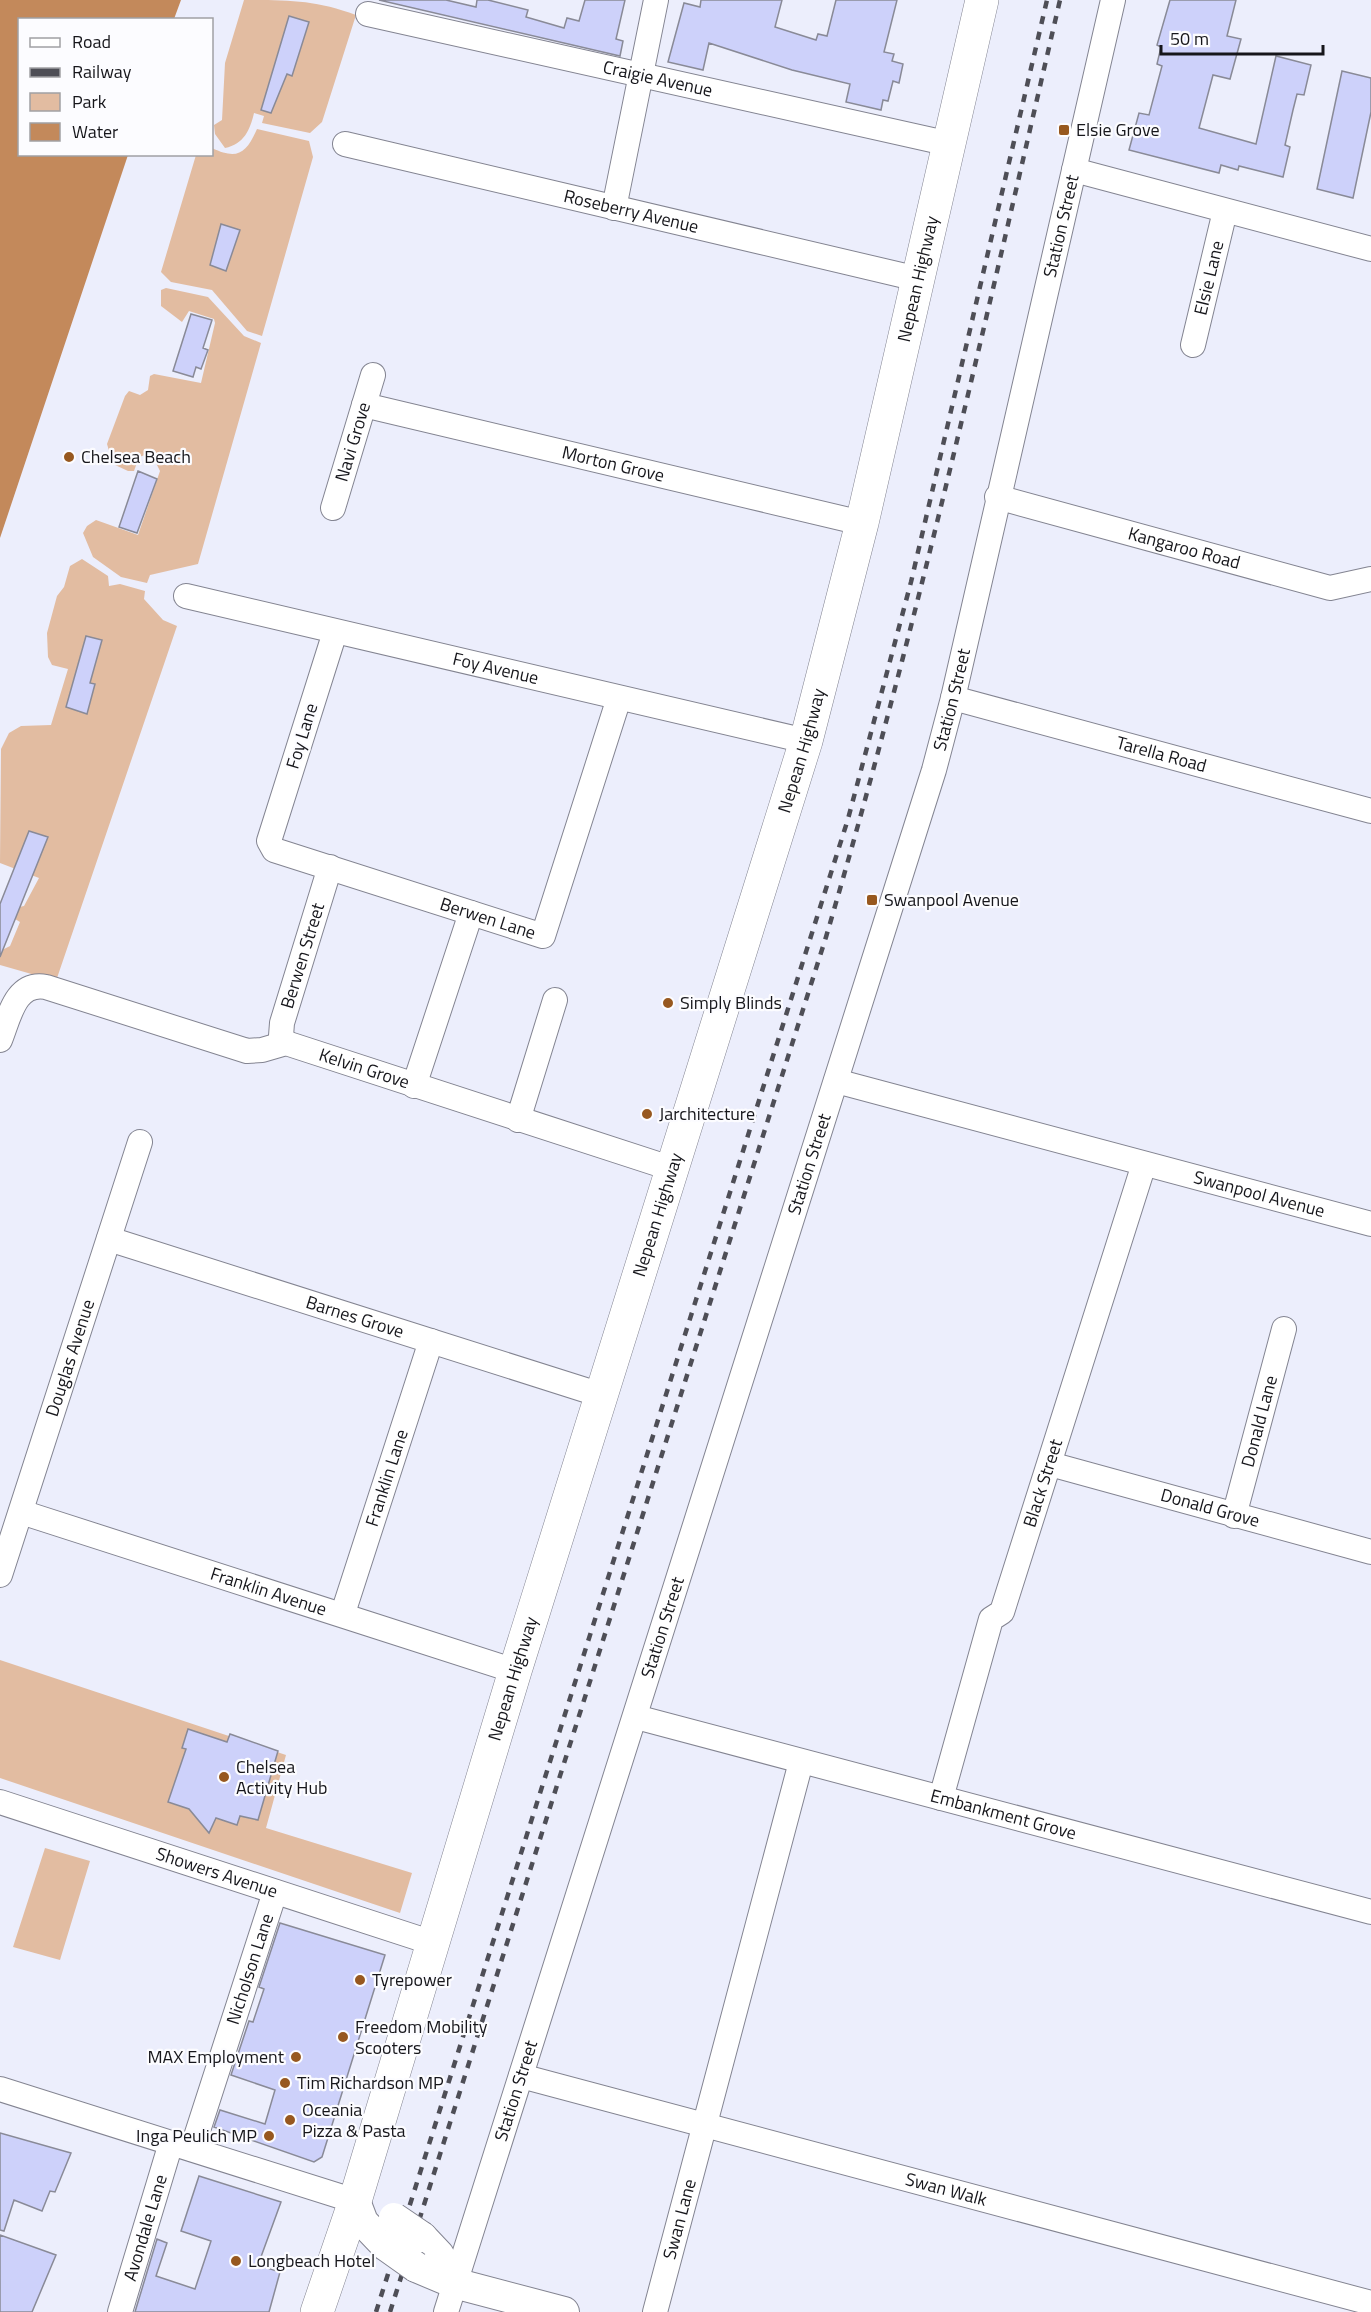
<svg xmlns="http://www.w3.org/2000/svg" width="1371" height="2312" viewBox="0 0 1371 2312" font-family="'Titillium Web',sans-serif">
<rect width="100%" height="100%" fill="#eceefc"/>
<path fill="#e2bca1" d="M244 0C288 0 316 0 356 15L322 122 310 133 262 123 264 116 254 113C250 130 244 144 225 148L215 134 214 125 222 120 225 63Z
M257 129 309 141 313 157 262 336 247 331 212 290 171 282 161 272 196 155 212 154V148C237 160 246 154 257 129Z
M166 288 208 297 244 336 261 343 198 564 150 575 147 583 121 577 93 557 83 533 87 526 96 520 138 535 160 471 154 459 145 455 139 457 134 471H128L113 464 107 444 125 396 129 391 140 395 148 390 150 376 154 374 201 383 215 323 214 319 189 311 182 322 161 306V290Z
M82 559 108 576 109 586 120 584 145 591 144 599 163 620 177 626 56 981 0 965V951L10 946 20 922 15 919 19 907 24 906 39 878 0 863 1 749 9 733 21 726 51 725 68 669 52 665 48 657 47 633 57 596 64 587 70 566Z
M0 1660 286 1755 266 1828 412 1873 400 1913 0 1778Z
M45 1848 90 1861 60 1960 13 1947Z"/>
<path fill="#c3895b" d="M0 0H181L174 19 20 20V154L128 155 0 538Z"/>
<path fill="#cdd1fa" stroke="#898a97" stroke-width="1.5" d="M379 0H446L476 7 477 0H488L528 10 526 17 564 28 567 18 579 21 585 0H625L616 39 623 41 620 56Z
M701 0H782L775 27 816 40 818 34 827 36 836 0H897L884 52 894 54 892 61 903 64 899 83 893 81 888 101 883 100 881 110 846 102 850 84 792 70 709 43 703 70 668 62 684 3 700 7Z
M1170 0H1236L1227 36 1241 39 1230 79 1213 75 1199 128 1256 144 1276 56 1311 65 1304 95 1297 94 1293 110 1285 145 1290 147 1283 177 1239 166 1238 170 1221 165 1219 173 1129 150 1139 113 1149 115 1162 66 1157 64 1161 47 1157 45Z
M289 16 309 22 292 76 287 74 271 113 261 110Z
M1342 71 1371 78V112L1353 198 1317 189Z
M221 224 240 230 226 271 210 265Z
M191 314 212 320 203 348 208 350 201 369 196 367 193 377 173 371Z
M138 471 157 479 137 533 119 527Z
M86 636 102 640 90 683 95 684 87 714 66 707Z
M29 831 48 837 0 957V904Z
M188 1729 227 1742 230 1734 278 1751 258 1820 240 1816 237 1825 216 1818 209 1833 189 1809 168 1802 186 1749 182 1748Z
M280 1923 385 1955 322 2157 314 2162 214 2127 220 2110 265 2124 275 2090 231 2075 249 2021 253 2022 264 1989 259 1987Z
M0 2133 71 2153 55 2192 50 2191 42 2211 14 2200 4 2231 0 2230Z
M199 2176 281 2202 258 2265 280 2272 269 2312H135L157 2239 167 2243 156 2276 195 2289 211 2241 181 2231Z
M0 2235 56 2255 32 2312H0Z"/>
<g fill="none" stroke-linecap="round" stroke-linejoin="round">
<g stroke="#838491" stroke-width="26">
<g id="minor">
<path id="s1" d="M368 14 950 144"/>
<path id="s2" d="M345 144 918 279"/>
<path d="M1074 170 1371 249"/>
<path d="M614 208 656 0"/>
<path id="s3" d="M1193 345 1225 211"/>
<path id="s4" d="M364 405 862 523"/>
<path id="s5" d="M997 497 1330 588 1371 579"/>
<path id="s6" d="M333 508 373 375"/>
<path id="s7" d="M186 596 806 741"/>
<path id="s8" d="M335 632 269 841 274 850 543 936 619 698"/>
<path id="s9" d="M953 698 1371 811"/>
<path id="s10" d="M0 1040C9 1018 15 981 46 987L247 1051 262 1050 286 1043 673 1169"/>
<path id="s11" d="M286 1043 281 1036 282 1023 330 867"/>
<path id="s12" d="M836 1081 1371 1224"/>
<path d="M414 1086 471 913"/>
<path d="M518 1120 555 1000"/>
<path id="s13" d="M109 1239 601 1395"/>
<path id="s14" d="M1050 1464 1371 1552"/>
<path id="s15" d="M21 1512 515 1671"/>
<path id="s16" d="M1234 1516 1284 1329"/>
<path id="s17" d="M0 1575 140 1142"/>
<path id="s18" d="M343 1613 431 1341"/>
<path id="s19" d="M636 1717 1371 1912"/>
<path id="s20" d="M941 1798 991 1619 1002 1612 1144 1164"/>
<path id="s21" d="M0 1802 433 1943"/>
<path id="s22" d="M521 2076 1371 2303"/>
<path d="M0 2089 355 2201"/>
<path id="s23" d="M192 2149 275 1892"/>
<path id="s24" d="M120 2312 171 2143"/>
<path id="s25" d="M446 2312 934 770 953 698 1113 0"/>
<path id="s26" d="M655 2312 801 1762"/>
</g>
</g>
<g stroke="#838491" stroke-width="32">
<path id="major" d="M355 2201 363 2222 385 2245
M422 2237 439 2255 454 2283
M416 2267 454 2283 564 2312"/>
</g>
<g stroke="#838491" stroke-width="34">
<g id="highway">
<path id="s27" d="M317 2312 355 2201 515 1671 806 741 862 523 982 0"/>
</g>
</g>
<use href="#minor" stroke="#fff" stroke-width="24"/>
<use href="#major" stroke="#fff" stroke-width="30"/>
<use href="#highway" stroke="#fff" stroke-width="33"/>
<path stroke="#4e4e56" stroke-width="4.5" stroke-dasharray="8 8" stroke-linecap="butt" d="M376 2312 848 819 911 582 1047 0
M390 2312 826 937C917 628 987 314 1060 0"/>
<g stroke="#838491" stroke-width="32" stroke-linecap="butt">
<path id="major-bridge" d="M394 2218 422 2237
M385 2245 416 2267"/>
</g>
<use href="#major-bridge" stroke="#fff" stroke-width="30"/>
</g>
<g fill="#97581f" stroke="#fcfcff" stroke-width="2">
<rect x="1058" y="124" width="12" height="12" rx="3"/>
<circle cx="69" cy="457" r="6"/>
<rect x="866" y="894" width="12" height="12" rx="3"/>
<circle cx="668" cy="1003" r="6"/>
<circle cx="647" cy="1114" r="6"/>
<circle cx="224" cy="1777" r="6"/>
<circle cx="360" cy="1980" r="6"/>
<circle cx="343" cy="2037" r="6"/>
<circle cx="296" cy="2057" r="6"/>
<circle cx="285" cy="2083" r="6"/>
<circle cx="290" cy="2120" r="6"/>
<circle cx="269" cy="2136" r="6"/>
<circle cx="236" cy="2261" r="6"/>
</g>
<g text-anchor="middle" stroke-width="4.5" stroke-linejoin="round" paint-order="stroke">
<g font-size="18" fill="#16161b" stroke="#fcfcff">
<text dy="6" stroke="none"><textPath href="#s1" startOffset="297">Craigie Avenue</textPath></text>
<text dy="6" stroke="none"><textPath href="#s2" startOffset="294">Roseberry Avenue</textPath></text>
<text dy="6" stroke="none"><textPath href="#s25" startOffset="2176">Station Street</textPath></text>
<text dy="6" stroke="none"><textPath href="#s27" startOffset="2121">Nepean Highway</textPath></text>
<text dy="6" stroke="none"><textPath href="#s3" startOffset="69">Elsie Lane</textPath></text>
<text dy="6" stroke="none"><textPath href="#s6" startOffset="69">Navi Grove</textPath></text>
<text dy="6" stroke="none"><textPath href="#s4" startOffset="256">Morton Grove</textPath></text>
<text dy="6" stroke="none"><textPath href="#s5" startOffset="194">Kangaroo Road</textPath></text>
<text dy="6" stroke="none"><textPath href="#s7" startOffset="318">Foy Avenue</textPath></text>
<text dy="6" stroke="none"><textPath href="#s25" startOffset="1690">Station Street</textPath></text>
<text transform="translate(302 736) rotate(-73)" y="6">Foy Lane</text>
<text dy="6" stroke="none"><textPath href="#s27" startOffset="1635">Nepean Highway</textPath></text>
<text dy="6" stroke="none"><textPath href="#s9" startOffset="216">Tarella Road</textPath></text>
<text dy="6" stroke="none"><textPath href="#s8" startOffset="454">Berwen Lane</textPath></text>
<text dy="6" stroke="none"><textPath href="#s11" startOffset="92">Berwen Street</textPath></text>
<text dy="6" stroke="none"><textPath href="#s10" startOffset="411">Kelvin Grove</textPath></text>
<text dy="6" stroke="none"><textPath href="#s25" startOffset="1204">Station Street</textPath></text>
<text dy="6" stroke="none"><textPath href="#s12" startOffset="438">Swanpool Avenue</textPath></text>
<text dy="6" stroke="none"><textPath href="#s27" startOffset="1149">Nepean Highway</textPath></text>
<text dy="6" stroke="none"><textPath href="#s13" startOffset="258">Barnes Grove</textPath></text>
<text dy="6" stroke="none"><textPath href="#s17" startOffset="228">Douglas Avenue</textPath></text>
<text dy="6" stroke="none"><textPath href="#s16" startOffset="98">Donald Lane</textPath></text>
<text dy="6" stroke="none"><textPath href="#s18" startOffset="142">Franklin Lane</textPath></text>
<text dy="6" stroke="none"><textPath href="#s20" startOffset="334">Black Street</textPath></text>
<text dy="6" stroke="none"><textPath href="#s14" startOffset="166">Donald Grove</textPath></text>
<text dy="6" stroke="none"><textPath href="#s15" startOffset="260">Franklin Avenue</textPath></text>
<text dy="6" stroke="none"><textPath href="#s25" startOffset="718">Station Street</textPath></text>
<text dy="6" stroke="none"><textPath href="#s27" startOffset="663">Nepean Highway</textPath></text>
<text dy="6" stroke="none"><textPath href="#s19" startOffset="380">Embankment Grove</textPath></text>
<text dy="6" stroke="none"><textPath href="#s21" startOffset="228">Showers Avenue</textPath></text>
<text dy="6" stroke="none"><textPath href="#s23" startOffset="189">Nicholson Lane</textPath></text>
<text dy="6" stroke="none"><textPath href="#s25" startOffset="232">Station Street</textPath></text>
<text dy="6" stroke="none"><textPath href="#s22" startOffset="440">Swan Walk</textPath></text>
<text dy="6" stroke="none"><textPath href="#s26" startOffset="96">Swan Lane</textPath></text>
<text dy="6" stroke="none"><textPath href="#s24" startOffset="88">Avondale Lane</textPath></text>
</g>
<g font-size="18" fill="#16161b" stroke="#fcfcff" text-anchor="start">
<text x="1076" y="136">Elsie Grove</text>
<text x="81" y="463">Chelsea Beach</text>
<text x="884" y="906">Swanpool Avenue</text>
<text x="680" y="1009">Simply Blinds</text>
<text x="659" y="1120">Jarchitecture</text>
<text x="236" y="1773">Chelsea<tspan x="236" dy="21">Activity Hub</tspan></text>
<text x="372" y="1986">Tyrepower</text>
<text x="355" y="2033">Freedom Mobility<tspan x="355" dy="21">Scooters</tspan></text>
<text x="284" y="2063" text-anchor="end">MAX Employment</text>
<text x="297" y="2089">Tim Richardson MP</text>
<text x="302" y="2116">Oceania<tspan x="302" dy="21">Pizza &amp; Pasta</tspan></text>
<text x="257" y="2142" text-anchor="end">Inga Peulich MP</text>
<text x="248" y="2267">Longbeach Hotel</text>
</g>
</g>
<rect x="18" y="18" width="195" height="138" fill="#fcfcff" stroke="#a0a0a4" stroke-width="1.5"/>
<rect x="30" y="38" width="30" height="9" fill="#ffffff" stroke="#a0a0a4" stroke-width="1.5"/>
<text x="72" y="48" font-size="18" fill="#16161b">Road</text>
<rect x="30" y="68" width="30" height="9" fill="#4e4e56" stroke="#a0a0a4" stroke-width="1.5"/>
<text x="72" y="78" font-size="18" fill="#16161b">Railway</text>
<rect x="30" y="93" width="30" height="18" fill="#e2bca1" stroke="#a0a0a4" stroke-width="1.5"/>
<text x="72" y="108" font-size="18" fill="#16161b">Park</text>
<rect x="30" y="123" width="30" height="18" fill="#c3895b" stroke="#a0a0a4" stroke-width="1.5"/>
<text x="72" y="138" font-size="18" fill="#16161b">Water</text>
<path d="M1161 45v9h162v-9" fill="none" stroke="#16161b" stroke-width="3"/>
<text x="1170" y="45" font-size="18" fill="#16161b" stroke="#fcfcff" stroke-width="4.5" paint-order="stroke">50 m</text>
</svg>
